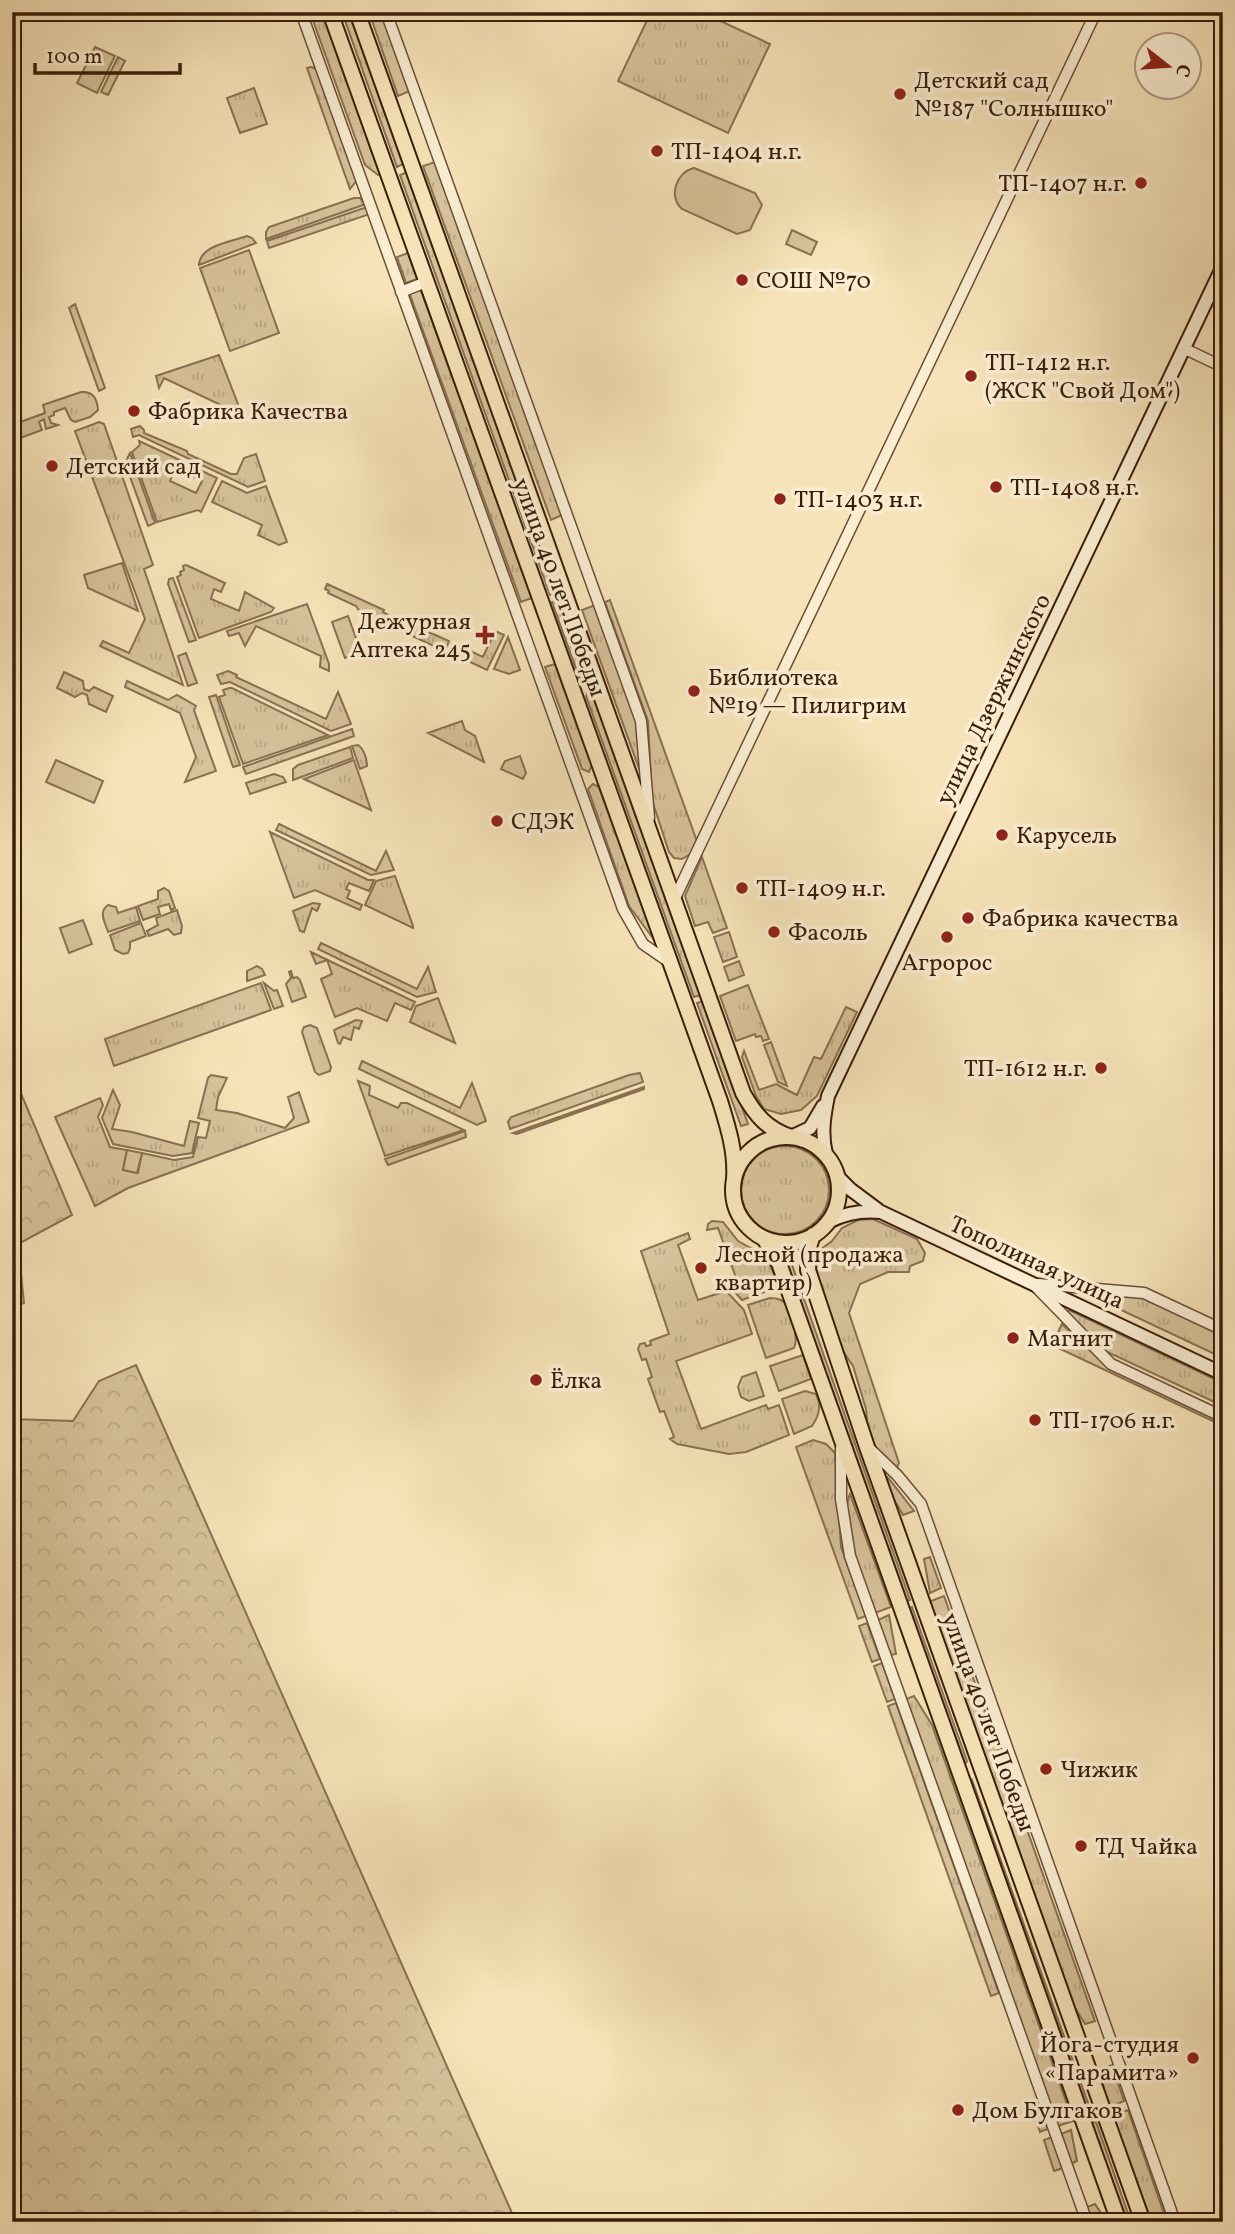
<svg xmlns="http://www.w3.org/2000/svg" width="1235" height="2234" viewBox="0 0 1235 2234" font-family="Vollkorn,serif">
<defs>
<pattern id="grass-tufts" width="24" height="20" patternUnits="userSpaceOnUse" patternTransform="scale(1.75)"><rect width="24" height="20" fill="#d7c29b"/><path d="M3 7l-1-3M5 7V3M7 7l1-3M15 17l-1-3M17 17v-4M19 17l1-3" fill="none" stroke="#b9a684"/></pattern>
<pattern id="forest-crowns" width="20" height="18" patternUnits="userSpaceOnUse" patternTransform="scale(1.75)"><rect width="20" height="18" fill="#d7c29b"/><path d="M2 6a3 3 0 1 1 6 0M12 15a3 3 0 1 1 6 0" fill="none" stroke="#b9a684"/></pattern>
</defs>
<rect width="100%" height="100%" fill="#f7e3b9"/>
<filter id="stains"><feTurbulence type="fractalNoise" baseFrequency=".00286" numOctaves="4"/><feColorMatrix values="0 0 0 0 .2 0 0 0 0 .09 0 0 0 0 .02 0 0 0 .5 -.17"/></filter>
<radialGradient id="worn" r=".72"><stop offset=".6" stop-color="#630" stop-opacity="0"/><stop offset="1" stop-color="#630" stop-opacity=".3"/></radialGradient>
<path fill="url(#grass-tufts)" stroke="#897052" stroke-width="2" d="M310 12H322L381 174 378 175 365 165Z
M342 12H349L403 164 397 167Z
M369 12H382L410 91 398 96Z
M651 12H701L770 44 728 133 618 81Z
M118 57 125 61 108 95 101 92Z
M311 67 317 69 357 180 350 189 307 68Z
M254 88 267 124 240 133 227 98Z
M435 162 562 515 551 520 423 166Z
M407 172 557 592 550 595 400 175Z
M354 198H360L366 204 266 239V232L269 227Z
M367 207 370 214 269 248 267 241Z
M247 236 252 238 256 243 199 265C200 245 231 242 247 236Z
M249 250 279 333 230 351 200 268Z
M408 253 417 279 406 283 397 257Z
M420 288 532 598 521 602 409 292Z
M75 304 105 388 99 391 69 308Z
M219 355 241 412 236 420H229L220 414 223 406 164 378 159 388 156 376Z
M81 392C93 391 97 398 98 410L90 417 75 422 71 420 65 408 54 412V415L49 417 51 423 58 425 46 429 44 419 39 422 42 430 12 441V425L45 413 43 405Z
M99 422 104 424 153 565 144 569 183 685 100 646 103 641 129 653 145 619 75 431Z
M140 426 144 430V433L187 451 188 454 231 474H237L244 458 256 454 265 481 248 487 139 435 133 437 131 429Z
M139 441 184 462 180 471 175 469 170 481 196 493 202 481 194 477 198 469 217 478 201 512 198 510 157 522 132 452 140 445Z
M130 453 155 523 148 526 125 463Z
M222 481 247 493 266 486 287 542 279 545 258 535 262 525 212 502Z
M122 563 138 611 88 588 84 575Z
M186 565 225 583 221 592 214 589 211 599 239 611 245 592 274 608 271 612 199 638 177 577 181 575 180 572 184 570 183 566Z
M173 578 196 640 189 642 168 584 169 579Z
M327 584 384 610 383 612 390 616 386 624 360 612 356 606 328 593 329 591 325 589Z
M560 599 586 674 584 680 579 677 552 602Z
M610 600 698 844 692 853 682 859 674 858 669 852 652 800 648 721 605 602Z
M307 604 329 664V671L320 667 321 656 256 626 245 646 239 633 229 636 227 631Z
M595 605 637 723 641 774 582 610Z
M394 617 449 641 445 651 390 626Z
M495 631 504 635 487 670 449 652 455 644 483 657Z
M508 637 520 670 509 674 494 669Z
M186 653 197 683 188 686 178 656Z
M555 664 592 765 589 772 582 769 545 667Z
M228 671 237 675 236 677 326 719 338 692 351 724 331 731 230 682 221 684 217 675Z
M64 672 83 681 84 689 89 691 94 687 113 696 106 712 89 704 87 695 82 693 75 697 57 688Z
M127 681 168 700 177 695 196 706 194 710 216 771 185 782 196 757 180 713 125 687Z
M229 688H232L328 735 243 764 219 697 225 695 223 690Z
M588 691 593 693 701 995 694 997 586 696Z
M216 695 240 765 233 767 209 697Z
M462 721 465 730 475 736 484 762 428 733Z
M352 729 354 736 246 774 243 767Z
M358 745C364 749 367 759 367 766L360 769 352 746Z
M350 747 353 758 293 780V769L298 765Z
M520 756 526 773 523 779 501 769 505 761Z
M354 760 371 810 304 779Z
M274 774 283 777 286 782 250 794 246 783Z
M593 784 599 787 655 941 629 906 588 789Z
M279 824 376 871 386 851 394 870 371 875 276 830Z
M270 832 368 880H374L369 891 349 883 346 889 350 891 347 898 362 905 360 910 315 890 294 898Z
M702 857 727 928 713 933 708 922 695 926 685 896Z
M395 876 413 926V928L365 905 376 881Z
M164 888 169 891 175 908 171 910 169 904 158 907 160 914 143 920 138 906 158 899V891Z
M313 903 320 904 317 911 312 908 304 932 300 931 293 911Z
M108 905 116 907 118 913 136 907 140 921 108 932C105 922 98 912 108 905Z
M177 910 182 926 181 933 174 935 168 929 149 936 147 931 158 925 156 918Z
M141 923 146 936 130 942V948L128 953 123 954 115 950 110 935Z
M729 932 737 957 723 962 714 937Z
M321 943 417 989 428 967 436 992 417 997 318 949Z
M311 952 415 1002 411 1010 395 1003 387 1021 357 1008 335 1017 321 979 332 974 327 960 316 964Z
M739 961 744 975 729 981 724 967Z
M257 966 262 969 265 975 247 981V971Z
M291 971 293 978 297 977 300 980 306 997 292 1002 286 984 291 978 289 972Z
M261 983 271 1010 114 1066 105 1039Z
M264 983 274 991 277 990 283 1006 274 1009Z
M748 985 769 1039 763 1041 761 1036 756 1037 755 1034 736 1041 720 996Z
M438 998 455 1043 410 1022 416 1006Z
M704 1001 748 1124 741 1126 697 1003Z
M846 1007 857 1012 817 1096 801 1110 781 1114 764 1109 756 1096 742 1057 744 1051 759 1090 776 1084 797 1095 814 1057 821 1059Z
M356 1020 362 1021 359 1029 354 1027 351 1040 343 1037 340 1044 338 1043 334 1030Z
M310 1025 317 1028 331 1067 330 1071 319 1075 315 1072 302 1032 304 1027Z
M771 1042 787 1086 778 1082 764 1045Z
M362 1061 460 1108 472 1083 486 1121 477 1125 359 1069Z
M640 1073 643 1082 510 1129 508 1122 511 1117 629 1075Z
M211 1075 227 1078 218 1097 216 1110 237 1113 285 1128 294 1118 288 1097 299 1092 309 1122 128 1188 95 1206 55 1117 100 1098 103 1105 98 1117 110 1147 127 1150 123 1170 138 1173 142 1153 174 1160 193 1157 198 1137 206 1138 210 1121 198 1118 208 1078Z
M358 1081 370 1086 369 1095 398 1108 401 1103H407L464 1130 385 1156Z
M644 1087V1089L517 1134 513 1133Z
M113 1090 120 1105 112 1129 132 1132 184 1146 190 1121 199 1123 192 1153 173 1156 113 1144 102 1118Z
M465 1131 466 1137 388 1165 385 1159Z
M741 1190a44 44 0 1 1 88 0a44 44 0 1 1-88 0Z
M873 1219 917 1239 925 1253 923 1261 910 1266 909 1272H888L860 1284 849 1313 899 1463 897 1467H893L875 1451 868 1430 866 1409 853 1366 838 1344 815 1277 814 1264 820 1250 832 1241 842 1228 858 1220Z
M712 1221 723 1222 738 1241 756 1251 769 1263 781 1290 773 1289 742 1300 732 1289 739 1286 718 1228 707 1230 708 1224Z
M688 1233 690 1239 678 1245 698 1300 726 1291 744 1310 752 1334 676 1361 701 1429 766 1405 768 1409 779 1405 789 1435 746 1452 729 1454 677 1444 670 1439 674 1437 664 1411 660 1412 648 1379 652 1377 646 1359 642 1360 638 1349 640 1344 645 1343 646 1346 651 1345 650 1341 669 1334 641 1251Z
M789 1261 791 1262 910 1600 905 1601 787 1263Z
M1083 1292 1140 1295 1223 1335V1358Z
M770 1298C776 1298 782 1299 786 1304 792 1315 799 1338 794 1348L766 1358 748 1305Z
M1069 1310 1223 1383V1406L1105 1351 1067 1314Z
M1062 1324 1100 1360 1223 1418V1426L1052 1345Z
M803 1355 811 1379 779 1391 770 1366Z
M756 1372 764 1396 749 1401 741 1397 738 1387 742 1377Z
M805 1391 816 1394C822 1405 819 1416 812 1426L794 1434 782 1399Z
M813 1440 826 1444 835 1453 841 1547 866 1616 858 1619 796 1447Z
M887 1477 889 1479 914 1511 903 1515 889 1491Z
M850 1494 891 1607 875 1613C865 1586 838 1519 850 1494Z
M930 1557 941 1588 930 1593 924 1559Z
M944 1596 1095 2021 1085 2024 1071 2002 928 1602Z
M912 1607 967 1761 965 1764 907 1609Z
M889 1615 896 1654 890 1655 878 1620Z
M867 1623 880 1659 872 1662 859 1626Z
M882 1663 895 1699 887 1702 874 1666Z
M914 1696 932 1725 1073 2121 1058 2126 906 1699Z
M896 1703 999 1993 991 1996 888 1706Z
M972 1780 1092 2114 1088 2115 970 1783Z
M1112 2065 1124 2101 1108 2108 1100 2070Z
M1039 2102 1048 2129 1040 2132 1031 2105Z
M1128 2110 1167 2222H1149L1111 2116Z
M1096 2122 1131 2222H1126L1091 2123Z
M1071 2130 1077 2161 1071 2164 1061 2134Z
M1052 2137 1063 2168 1054 2171 1044 2140Z
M1095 2204 1107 2222H1093L1087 2207Z"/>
<path fill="url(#forest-crowns)" stroke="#897052" stroke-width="2" d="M12 1072 72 1215 18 1244 24 1303 12 1309Z
M136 1365 516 2222H12V1419L73 1421 99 1381Z"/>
<path fill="#d7c29b" stroke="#897052" stroke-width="2" d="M95 47 115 56 97 93 77 83Z
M694 168 755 193 762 205 750 230 737 234 682 209C668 197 676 172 694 168Z
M792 230 817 242 811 255 786 244Z
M348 616 361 652 345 658 332 622Z
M56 760 103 781 94 803 46 782Z
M83 920 92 944 69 953 60 928Z
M127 1150 142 1153 137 1173 123 1170Z"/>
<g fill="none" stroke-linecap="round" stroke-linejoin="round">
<g stroke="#6a4f35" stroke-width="13">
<path id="street" d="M301 12 623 909 643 944 669 962
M386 12 641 721 649 818
M401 292 426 282
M1183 348 1223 367
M674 900 1096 12
M1038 1284 1144 1293 1223 1330
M1036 1287 1111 1364 1223 1417
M841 1448V1499L850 1556 1087 2222
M870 1449 897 1475 921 1504 1175 2222"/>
</g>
<g stroke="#3b1e09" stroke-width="16">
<path id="secondary" d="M791 1137 810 1128 823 1106
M826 1154C821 1134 824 1116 828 1096L1223 266
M838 1177 850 1189 878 1210
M830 1221C846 1213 863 1210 881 1212L1223 1374"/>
</g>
<g stroke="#3b1e09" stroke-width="18">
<path id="primary" d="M330 12 720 1101C728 1127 736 1152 734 1179
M357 12 743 1093C755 1115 767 1129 791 1137
M733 1190a53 53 0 1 1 106 0a53 53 0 1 1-106 0Z
M813 1235 809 1247 808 1270 867 1447 1143 2222
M765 1240 779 1263 1119 2222"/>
</g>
<use href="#street" stroke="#faedd2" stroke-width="10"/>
<use href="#secondary" stroke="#faedd2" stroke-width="12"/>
<use href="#primary" stroke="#f7e3b9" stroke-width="14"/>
</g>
<g fill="#8f2418" stroke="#faedd2" stroke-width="2.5">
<circle cx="900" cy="94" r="7"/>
<circle cx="657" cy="151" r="7"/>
<circle cx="1141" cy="183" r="7"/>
<circle cx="742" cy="280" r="7"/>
<circle cx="971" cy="376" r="7"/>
<circle cx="134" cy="411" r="7"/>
<circle cx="52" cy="466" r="7"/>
<circle cx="996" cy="487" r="7"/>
<circle cx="780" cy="499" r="7"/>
<path d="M481.5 624.5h7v7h7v7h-7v7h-7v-7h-7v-7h7z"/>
<circle cx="694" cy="691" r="7"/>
<circle cx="497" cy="821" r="7"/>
<circle cx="1002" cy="835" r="7"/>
<circle cx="742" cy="888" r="7"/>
<circle cx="968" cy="918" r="7"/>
<circle cx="774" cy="932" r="7"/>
<circle cx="947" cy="937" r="7"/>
<circle cx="1101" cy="1068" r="7"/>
<circle cx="701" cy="1268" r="7"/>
<circle cx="1013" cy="1338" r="7"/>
<circle cx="536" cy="1380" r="7"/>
<circle cx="1035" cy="1420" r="7"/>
<circle cx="1046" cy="1769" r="7"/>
<circle cx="1081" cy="1846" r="7"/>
<circle cx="1193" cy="2058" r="7"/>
<circle cx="958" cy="2110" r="7"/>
</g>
<g text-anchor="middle" stroke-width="7" stroke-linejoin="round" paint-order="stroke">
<g font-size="24" fill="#3b1e09" stroke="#faedd2" text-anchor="start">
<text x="914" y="88">Детский сад<tspan x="914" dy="28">№187 "Солнышко"</tspan></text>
<text x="671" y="159">ТП-1404 н.г.</text>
<text x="1127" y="191" text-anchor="end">ТП-1407 н.г.</text>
<text x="756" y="288">СОШ №70</text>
<text x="985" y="370">ТП-1412 н.г.<tspan x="985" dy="28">(ЖСК "Свой Дом")</tspan></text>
<text x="148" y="419">Фабрика Качества</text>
<text x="66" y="474">Детский сад</text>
<text x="1010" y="495">ТП-1408 н.г.</text>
<text x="794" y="507">ТП-1403 н.г.</text>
<text x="471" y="629" text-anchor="end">Дежурная<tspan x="471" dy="28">Аптека 245</tspan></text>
<text x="708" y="685">Библиотека<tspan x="708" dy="28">№19 — Пилигрим</tspan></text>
<text x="511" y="829">СДЭК</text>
<text x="1016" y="843">Карусель</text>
<text x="756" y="896">ТП-1409 н.г.</text>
<text x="982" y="926">Фабрика качества</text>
<text x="788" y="940">Фасоль</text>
<text x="947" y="970" text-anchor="middle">Агророс</text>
<text x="1087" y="1076" text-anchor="end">ТП-1612 н.г.</text>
<text x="715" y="1262">Лесной (продажа<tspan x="715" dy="28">квартир)</tspan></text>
<text x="1027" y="1346">Магнит</text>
<text x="550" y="1388">Ёлка</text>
<text x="1049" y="1428">ТП-1706 н.г.</text>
<text x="1060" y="1777">Чижик</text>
<text x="1095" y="1854">ТД Чайка</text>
<text x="1179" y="2052" text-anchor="end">Йога-студия<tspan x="1179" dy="28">«Парамита»</tspan></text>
<text x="972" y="2118">Дом Булгаков</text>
</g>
<g font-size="24" fill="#3b1e09" stroke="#faedd2">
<text transform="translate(560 587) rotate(70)" y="8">улица 40 лет Победы</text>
<text transform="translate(993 699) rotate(-64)" y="8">улица Дзержинского</text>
<text transform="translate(1037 1262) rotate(25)" y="8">Тополиная улица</text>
<text transform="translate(989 1722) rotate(70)" y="8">улица 40 лет Победы</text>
</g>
</g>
<rect width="1235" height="2234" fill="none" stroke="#f7e3b9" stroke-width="42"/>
<rect x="14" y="14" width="1207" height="2206" fill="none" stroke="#3b1e09" stroke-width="3.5"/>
<rect x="21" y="21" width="1193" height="2192" fill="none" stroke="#3b1e09" stroke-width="2"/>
<g transform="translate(1168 66) rotate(107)"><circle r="33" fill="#faedd2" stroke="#ae9a82" stroke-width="2"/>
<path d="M0-5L12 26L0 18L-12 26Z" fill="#8f2418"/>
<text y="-10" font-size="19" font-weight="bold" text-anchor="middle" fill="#3b1e09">С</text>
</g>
<path d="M35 63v10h145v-10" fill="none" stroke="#3b1e09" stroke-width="3.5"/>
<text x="46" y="63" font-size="21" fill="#3b1e09" stroke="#faedd2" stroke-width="5" paint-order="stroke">100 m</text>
<rect width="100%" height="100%" filter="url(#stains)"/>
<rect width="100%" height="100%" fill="url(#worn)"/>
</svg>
